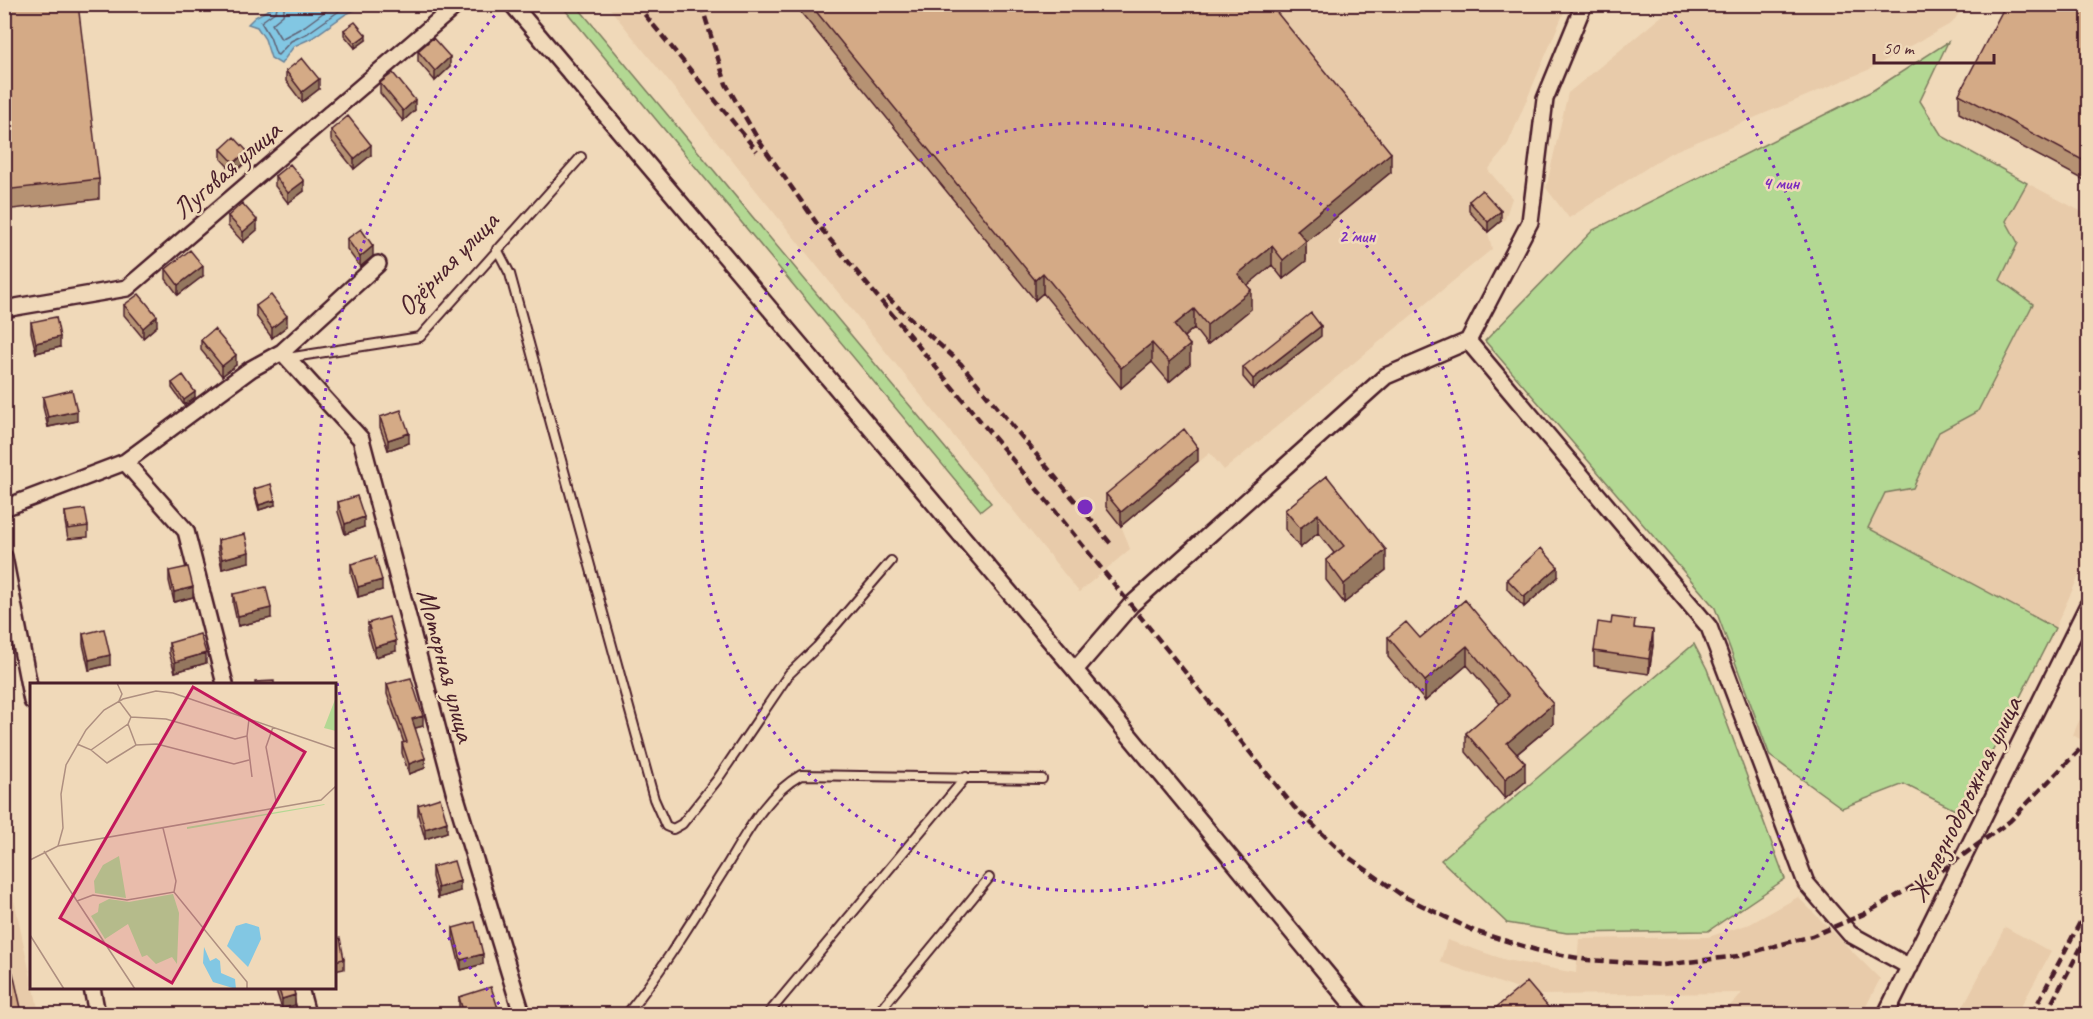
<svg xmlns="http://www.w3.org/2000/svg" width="2093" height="1019" viewBox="0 0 2093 1019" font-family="Caveat,sans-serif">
<rect width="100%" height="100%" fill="#f0d9b9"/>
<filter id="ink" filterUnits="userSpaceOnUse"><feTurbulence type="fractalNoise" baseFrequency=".0167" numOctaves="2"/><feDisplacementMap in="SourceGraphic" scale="12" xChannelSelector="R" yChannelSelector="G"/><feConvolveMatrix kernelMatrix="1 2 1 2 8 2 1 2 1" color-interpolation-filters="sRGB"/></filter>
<g filter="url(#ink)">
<path fill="#e8cbaa" d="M607 5H1567L1507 146 1488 170 1512 198 1505 219 1488 232 1492 249 1224 470 1210 453 1121 525 1130 549 1079 592Z
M1675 5V4L1965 5 1952 23 1868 70 1670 153 1569 218 1546 188 1568 93Z
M2027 183 2088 215V556L2055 628 1868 529 1885 493 1913 488 1939 432 1978 411 2033 304 2000 280 2018 243 2006 221Z
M2088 711V741L2087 743 2073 735 2079 721Z
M4 854 31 978 32 988H34L39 1014H5Z
M1798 897 1880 979 1862 1014H1722L1742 993 1535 995 1440 962 1447 940 1506 960 1576 973 1579 939 1708 937 1750 924Z
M2005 927 2051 952 2017 1014H1959Z"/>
<path fill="#b3d893" stroke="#7e7c5f" stroke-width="1.5" d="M561 5H576L991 503 981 511Z
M1948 42 1920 101 1942 136 2027 183 2006 221 2018 243 2000 280 2033 304 1978 411 1939 432 1913 488 1885 493 1868 528 2055 628 1961 813 1904 784 1842 808 1770 756 1715 608 1485 341 1593 230 1872 91Z
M1694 644 1707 669 1785 879 1708 931 1567 933 1507 923 1441 860Z"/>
<path fill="#82c7e3" stroke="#6c8499" stroke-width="1.5" d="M277 5V4L366 5 346 14 312 38 294 46 281 64 271 58 265 39 257 27 248 24 255 17Z"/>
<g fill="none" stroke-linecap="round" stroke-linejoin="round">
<path stroke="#606275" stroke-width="1.5" d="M278 4 276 11 261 22 270 37 276 54 278 55 291 41 308 33 342 9 352 4
M285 4 283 15 272 24 281 39 305 26 335 4"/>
<g stroke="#4a1f2b" stroke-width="12">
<path id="lane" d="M497 249 510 274 654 799 666 826 673 829 682 824 717 780 789 674 817 647 891 561
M287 358 420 337 581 157
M627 1014C663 969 693 919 724 870 745 836 765 795 801 775L1042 779
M768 1014 966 777
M877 1014 989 878"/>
</g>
<g stroke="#4a1f2b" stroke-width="20">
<path id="street" d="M512 4 1075 670 1360 1014
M1584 4 1545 99 1530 222 1468 341 1709 627 1806 883 1850 934 1910 967
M4 309 127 288 453 8
M282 352 361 439 454 791 522 1014
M125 462 186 531 225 684
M4 508 125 462 251 369 282 352 378 264
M4 557 32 701
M1075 670 1131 605 1386 376 1468 341
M92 988 97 1014
M300 988 307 1014
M1886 1014 2088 605"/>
</g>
<use href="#lane" stroke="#f0d9b9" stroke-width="8"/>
<use href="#street" stroke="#f0d9b9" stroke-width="15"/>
<path stroke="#4a1f2b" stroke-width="4.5" stroke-dasharray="9 4.5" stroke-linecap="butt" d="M636 4 757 151
M701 4 726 84 759 141 818 225 1055 511 1294 807 1344 854 1403 896 1474 931 1536 950 1588 960 1663 965 1738 956 1812 936 1864 914 1944 869 2010 821 2088 741
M887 297 961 364 1111 544
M2032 1014 2088 907
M2046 1014 2088 934"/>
</g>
<path fill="#b69273" stroke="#4a1f2b" stroke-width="1.5" d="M4 4 99 179V199L4 210Z
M794 4H1270L1391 172 1306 242V261L1283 279 1272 265 1247 285 1251 309 1207 345 1194 328 1184 337 1190 364 1169 382 1152 362 1121 388 1043 293 1035 300Z
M2088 4V182L1959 113V94Z
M344 30 366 40 355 48 344 35Z
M418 51 450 67 435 81 418 61Z
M286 71 319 89 302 102 286 81Z
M380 83 415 110 403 121 380 93Z
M331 130 371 155 354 169 331 140Z
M221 149 247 161 234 173 221 159Z
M275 176 304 191 288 203 275 186Z
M1469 201 1501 221 1488 232 1469 211Z
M228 216 257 230 243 242 228 226Z
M347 239 373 256 360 267 347 249Z
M166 269 203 276 178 295 166 279Z
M124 305 157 326 143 338 124 315Z
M256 306 287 326 272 338 256 316Z
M31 322 60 347 36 353 31 332Z
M1321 336 1253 389 1243 377V367Z
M201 340 236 365 222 376 201 350Z
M172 383 195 397 184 405 172 388Z
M43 397 77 421 48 427 43 407Z
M380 417 409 443 388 450 380 427Z
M1198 461 1121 526 1106 507V494Z
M1327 476 1386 570 1344 603 1326 580V560L1334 553 1318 533 1300 548 1285 529V510Z
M254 489 275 505 259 510 254 494Z
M338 502 364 527 345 534 338 512Z
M65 512 88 526V537L68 539 65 522Z
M218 540 249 562 222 569 218 550Z
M351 564 382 590 358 597 351 574Z
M169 571 193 597 174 602 169 581Z
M1558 577 1524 607 1507 589V579Z
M233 594 271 618 238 626 233 604Z
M1465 600 1553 724 1517 754 1525 782 1505 799 1466 752V733L1500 704 1467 665 1425 701 1388 657V637L1420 638Z
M368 623 396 651 375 657 368 633Z
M1635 628 1653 645 1649 674 1594 666V651Z
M83 634 110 665 89 670 83 644Z
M169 643 206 663 175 672 169 653Z
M387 684 423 726 415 728 425 768 409 774 402 753V743H404L387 694Z
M418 805 447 832 425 839 418 815Z
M432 867 460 891 438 898 432 877Z
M453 928 483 964 461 970 453 938Z
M334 939 344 959V969L334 971Z
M275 987H293L295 1005 282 1009Z
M459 997 499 1014H461L459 1007Z"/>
<path fill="#94775e" stroke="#4a1f2b" stroke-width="1.5" d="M366 35V40L355 48V43Z
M450 57V67L435 81V71Z
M319 79V89L302 102V92Z
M415 100V110L403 121V111Z
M371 145V155L354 169V159Z
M247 151V161L234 173V163Z
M1391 153V172L1306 242V261L1283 279V260L1297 230Z
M304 181V191L288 203V193Z
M1501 211V221L1488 232V222Z
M257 220V230L243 242V232Z
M373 246V256L360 267V257Z
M1272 246V265L1238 293V274Z
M203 266V276L178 295V285Z
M1043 273V293L1035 300V280Z
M1251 290V309L1207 345V325Z
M1194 309V328L1174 345V325Z
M157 316V326L143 338V328Z
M287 316V326L272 338V328Z
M1321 326V336L1253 389V379Z
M60 337V347L36 353V343Z
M1152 343V362L1121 388V368Z
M1190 345V364L1169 382V362Z
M236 355V365L222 376V366Z
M195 392V397L184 405V400Z
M77 411V421L48 427V417Z
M409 433V443L388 450V440Z
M1198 448V461L1121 526V512Z
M275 500V505L259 510V505Z
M1318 514V533L1300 548V528Z
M364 517V527L345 534V524Z
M1386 550V570L1344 603V584Z
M249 552V562L222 569V559Z
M1558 567V577L1524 607V597Z
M382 580V590L358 597V587Z
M193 587V597L174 602V592Z
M271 608V618L238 626V616Z
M1653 630V645L1649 674V659Z
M396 641V651L375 657V647Z
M1467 646V665L1425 701V681Z
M206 653V663L175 672V662Z
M110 655V665L89 670V660Z
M1553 704V724L1507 762V743Z
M423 716V726L412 729V719Z
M425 758V768L409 774V764Z
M1525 763V782L1505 799V779Z
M447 822V832L425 839V829Z
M460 881V891L438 898V888Z
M483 954V964L461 970V960Z
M295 995V1005L282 1009V999Z
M21 1008V1014H4V1011Z
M499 1011V1014H488Z"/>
<path fill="#d4aa86" stroke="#4a1f2b" stroke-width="1.5" d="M4 4H78L99 179 4 190Z
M810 4H1270L1391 153 1297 230 1306 241 1283 260 1272 246 1238 274 1251 290 1207 325 1194 309 1174 325 1190 345 1169 362 1152 343 1121 368 1043 273 1035 280Z
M2006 4H2088V163L1959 94Z
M355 22 366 35 355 43 344 30Z
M433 38 450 57 435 71 418 51Z
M302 58 319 79 302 92 286 71Z
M393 73 415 100 403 111 380 83Z
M348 116 371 145 354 159 331 130Z
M234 137 247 151 234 163 221 149Z
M290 164 304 181 288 193 275 176Z
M1482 190 1501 211 1488 222 1469 201Z
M242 203 257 220 243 232 228 216Z
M361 229 373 246 360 257 347 239Z
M190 250 203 266 178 285 166 269Z
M139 294 157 316 143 328 124 305Z
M271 295 287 316 272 328 256 306Z
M1311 313 1321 326 1253 379 1243 367Z
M56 317 60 337 36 343 31 322Z
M214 329 236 355 222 366 201 340Z
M183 375 195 392 184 400 172 383Z
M72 390 77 411 48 417 43 397Z
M401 410 409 433 388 440 380 417Z
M1184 429 1198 448 1121 512 1106 494Z
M1327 476 1386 550 1344 584 1326 560 1344 546 1318 514 1300 528 1285 510Z
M271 484 275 500 259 505 254 489Z
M357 496 364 517 345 524 338 502Z
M85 509 88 526 68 529 65 512Z
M245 534 249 552 222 559 218 540Z
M1541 548 1558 567 1524 597 1507 579Z
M375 557 382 580 358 587 351 564Z
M188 567 193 587 174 592 169 571Z
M266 587 271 608 238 616 233 594Z
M1465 600 1553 704 1507 743 1525 763 1505 779 1466 733 1509 696 1467 646 1425 681 1388 637 1406 622 1420 638Z
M389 617 396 641 375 647 368 623Z
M1612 617 1635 620 1634 628 1653 630 1649 659 1594 651 1598 622 1611 624Z
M104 629 110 655 89 660 83 634Z
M200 634 206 653 175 662 169 643Z
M411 678 423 716 412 719 425 758 409 764 402 743 407 742 387 684Z
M274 681V684H255V682Z
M440 798 447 822 425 829 418 805Z
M454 861 460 881 438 888 432 867Z
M475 922 483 954 461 960 453 928Z
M340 938 344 959 334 961V939Z
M13 973 21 1008 4 1011V975Z
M1527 982 1554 1014H1494L1492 1011Z
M278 987H293L295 995 282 999Z
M491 987 499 1011 488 1014H464L459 997Z
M1607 1006 1614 1014H1597Z
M363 1009 364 1014H343Z"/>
</g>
<g fill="none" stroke="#7b2cbf" stroke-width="3" stroke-dasharray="3 6">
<circle cx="1085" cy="507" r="384"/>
<path d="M505 1011A768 768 0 0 1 501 8M1669 8A768 768 0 0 1 1665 1011"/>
</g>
<g text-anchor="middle" stroke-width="5" stroke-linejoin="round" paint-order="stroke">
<g font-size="28" fill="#4a1f2b" stroke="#f0d9b9">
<text transform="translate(226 169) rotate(-41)" y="10">Луговая улица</text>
<text transform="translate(447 263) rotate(-46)" y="10">Озёрная улица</text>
<text transform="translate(447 665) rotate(75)" y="10">Моторная улица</text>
<text transform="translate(1964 799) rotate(-64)" y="10">Железнодорожная улица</text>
</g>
</g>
<g transform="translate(30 683)">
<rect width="306" height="306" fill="#f0d9b9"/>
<path d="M306 14V48L294 45ZM295 121 294 122 157 146V144ZM89 173 96 215 65 210 64 198 73 182ZM143 211 149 230 147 281 142 274 126 281 117 272 112 274 98 241 75 256 61 233 68 229 69 221 79 216 99 219Z" fill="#b3d893"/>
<path d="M216 240 229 244 231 256 218 284 197 263 206 243ZM174 264 180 278 186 275 190 278 191 290 205 296 206 306 183 299 173 280Z" fill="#82c7e3"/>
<path fill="none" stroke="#ae8f80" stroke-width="1.5" d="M87 0 92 11 89 18 101 34M219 36 217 53 222 94M98 41 106 62M243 44 236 64 246 118M47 61 61 67 98 41 101 34 136 36 205 56 217 53M61 67 77 80 106 62 127 61 204 81 219 77M133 145 146 198 144 209M28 163 33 145 31 111 36 82 56 47 74 27 93 16 126 8 143 10 306 66M14 168 105 306M0 177 28 163 291 117 306 103M47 218 63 212 97 217 144 209 217 299V306M0 252 34 306"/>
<path fill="#c2185b" fill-opacity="0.15" stroke="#c2185b" stroke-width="3" d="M163 4 275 69 142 300 30 235Z"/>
<rect width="306" height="306" fill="none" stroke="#4a1f2b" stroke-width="3"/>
</g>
<circle cx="1085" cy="507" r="9" fill="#7b2cbf" stroke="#f0d9b9" stroke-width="3"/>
<g font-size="18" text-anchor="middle" font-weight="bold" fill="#7b2cbf" stroke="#f0d9b9" stroke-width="5" stroke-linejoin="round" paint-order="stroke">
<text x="1781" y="189">4 мин</text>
<text x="1357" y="242">2 мин</text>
</g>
<rect width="2093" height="1019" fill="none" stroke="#f0d9b9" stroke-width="24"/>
<rect x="12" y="12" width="2069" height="995" fill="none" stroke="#4a1f2b" stroke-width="2" filter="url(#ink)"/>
<path d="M1874 54v9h120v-9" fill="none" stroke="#4a1f2b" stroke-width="3"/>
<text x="1883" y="54" font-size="18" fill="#4a1f2b" stroke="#f0d9b9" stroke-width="4.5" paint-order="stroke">50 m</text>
</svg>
